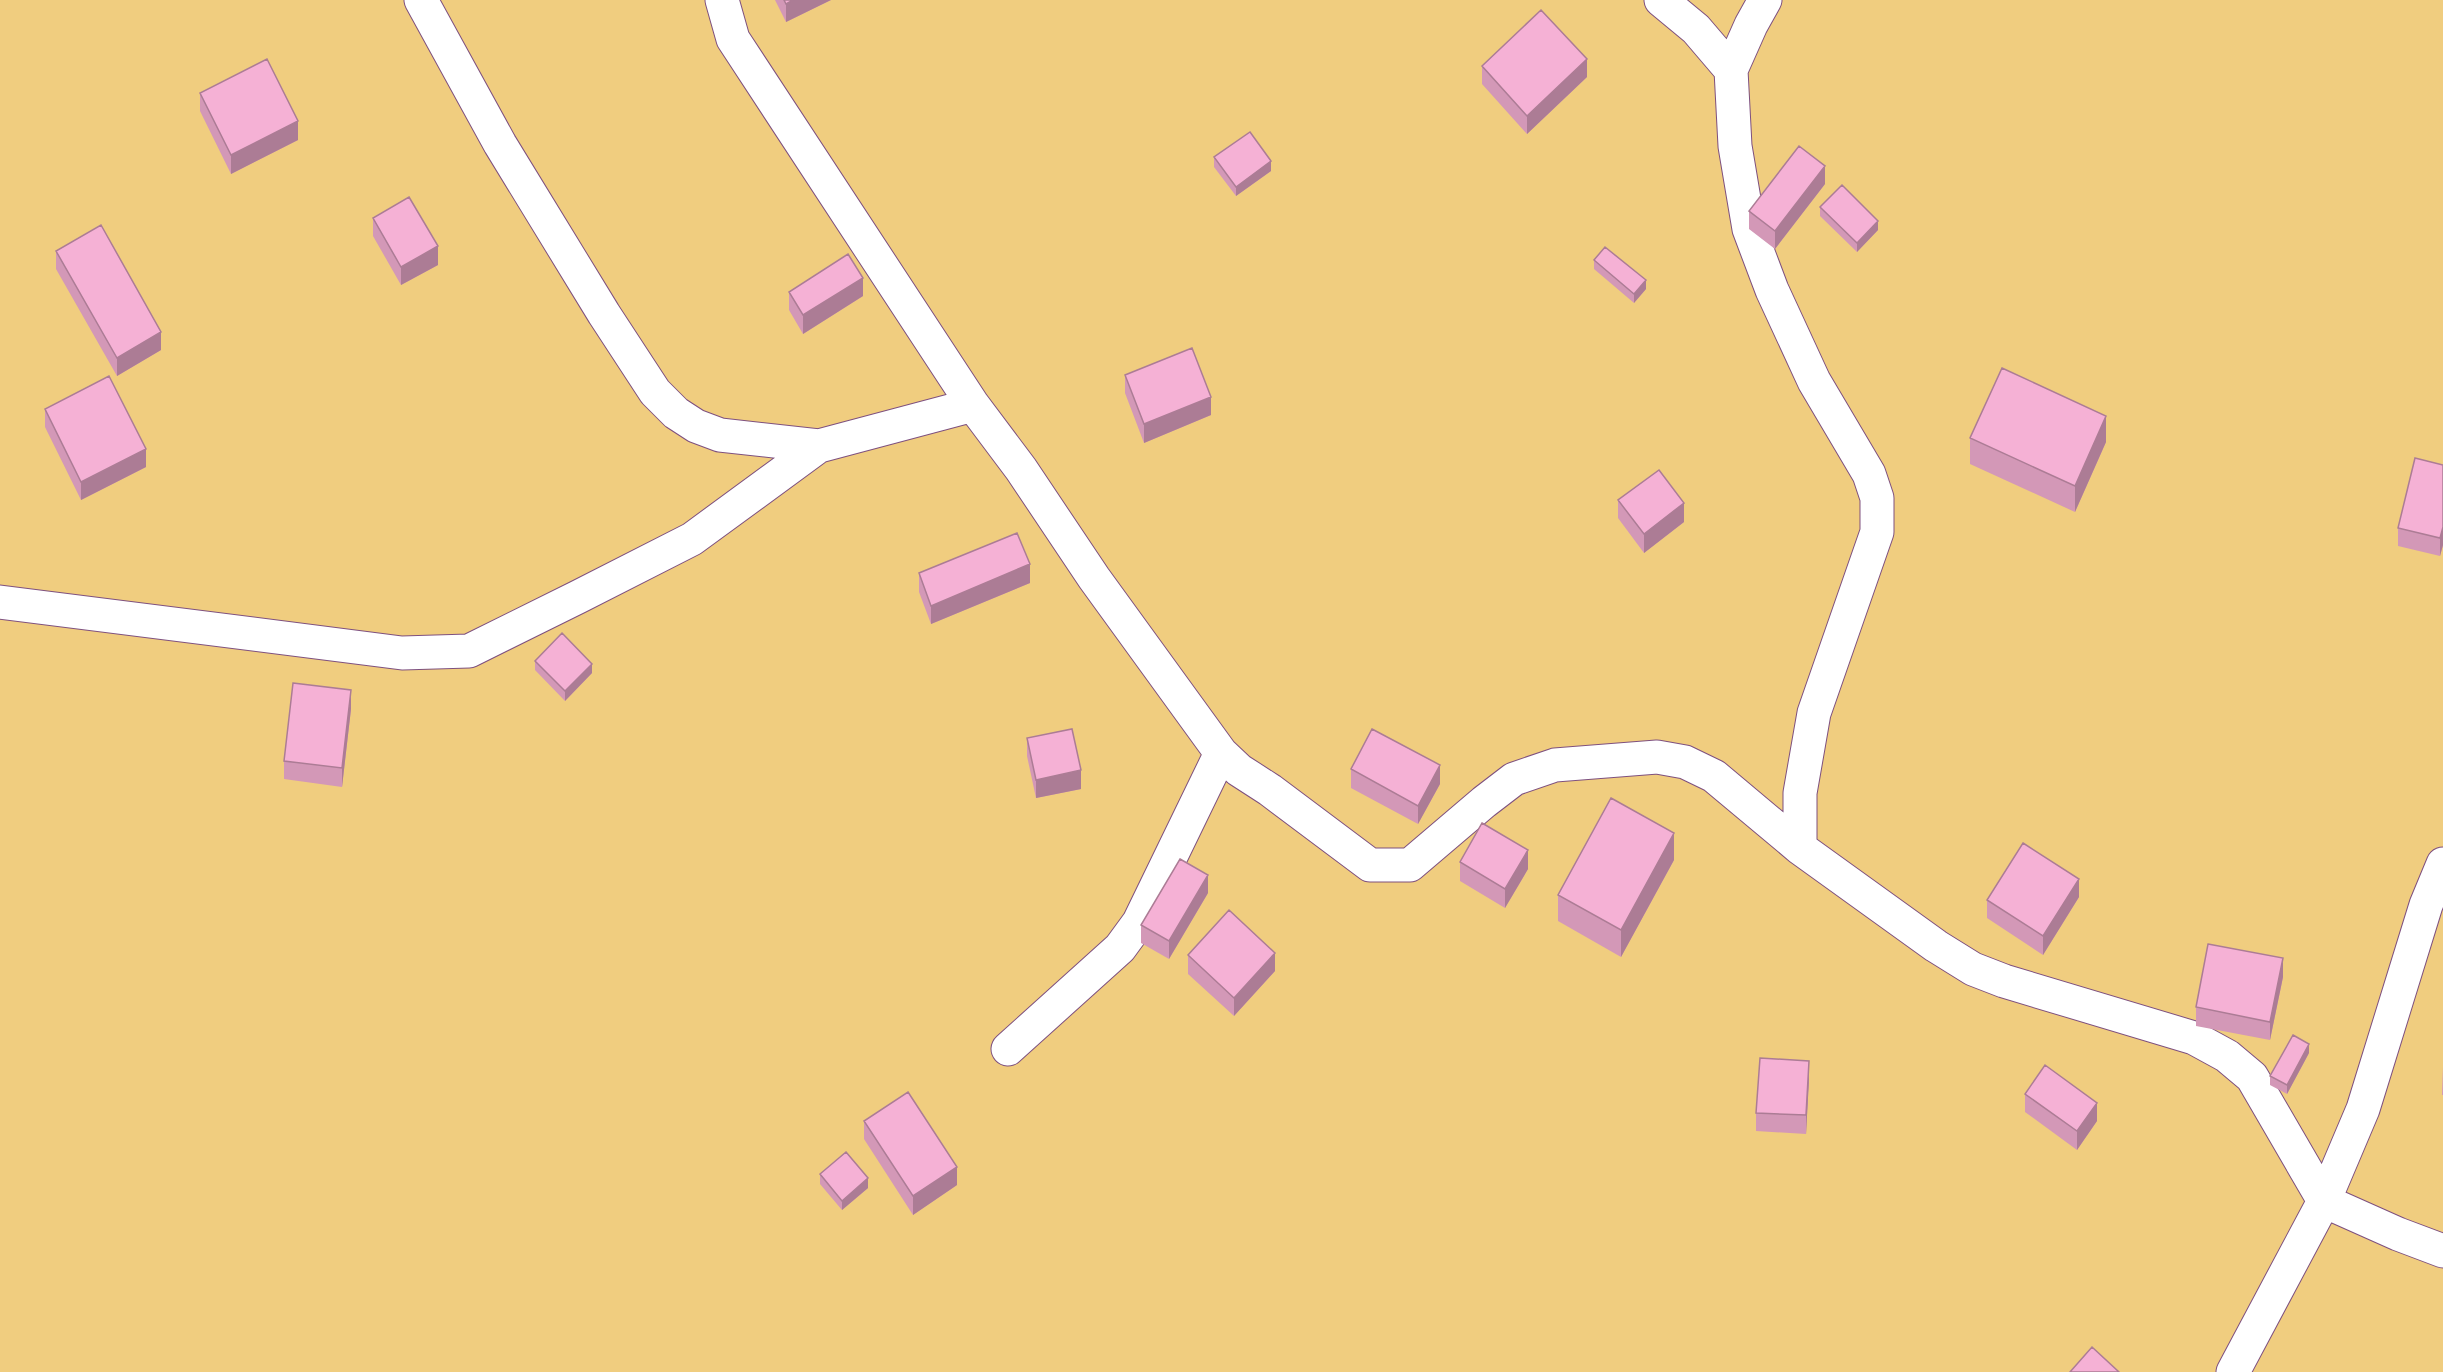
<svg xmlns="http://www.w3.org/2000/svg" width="2443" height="1372" viewBox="0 0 2443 1372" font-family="Arial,sans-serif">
<rect width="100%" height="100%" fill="#fdddfd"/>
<path fill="#f0cd7f" d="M0 0H2443V1372H0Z"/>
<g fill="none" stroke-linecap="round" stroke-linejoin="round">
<g stroke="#7e507f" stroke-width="35">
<path id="street" d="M421 0 500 144 604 314 655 392 676 413 696 426 720 435 819 446 973 405 1021 469 1094 578 1221 753 1239 770 1270 790 1370 865H1410L1484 802 1514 779 1555 765 1657 757 1685 762 1714 776 1800 848 1936 946 1973 969 2004 981 2194 1038 2227 1056 2252 1077 2324 1201 2398 1234 2443 1251
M722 0 733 39 973 405
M1661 0 1696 29 1731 70
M1765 0 1751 25 1731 70 1735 146 1749 229 1772 290 1814 381 1869 474 1877 498V532L1814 713 1800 793V848
M0 602 402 653 469 651 578 597 692 539 819 446
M1008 1049 1120 948 1139 922 1221 753
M2233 1372 2324 1201 2363 1109 2426 905 2443 864"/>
</g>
<use href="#street" stroke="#fff" stroke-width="33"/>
</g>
<path fill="#d398b7" d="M775 0H831L786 22Z
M1482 66 1587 77 1527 134 1482 84Z
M200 93 298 140 231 174 200 111Z
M1214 157 1271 171 1236 196 1214 167Z
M1825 184 1775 249 1749 229V211Z
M1820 207 1878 230 1857 252 1820 216Z
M373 218 438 265 401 285 373 236Z
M56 251 161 350 117 376 56 269Z
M1594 260 1646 289 1634 303 1594 269Z
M789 292 863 296 803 334 789 310Z
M1125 375 1211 415 1144 443 1125 393Z
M45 409 146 467 81 500 45 427Z
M1970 438 2106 442 2075 512 1970 464Z
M2443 465V545L2440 556 2398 546V528Z
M1618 500 1684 522 1644 553 1618 518Z
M919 573 1030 583 931 624 919 592Z
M535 661 592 673 565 701 535 670Z
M351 709 342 787 284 779V761Z
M1027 738 1081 789 1036 798 1027 756Z
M1351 769 1440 784 1418 824 1351 788Z
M1674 860 1621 957 1558 921V895Z
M1460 862 1528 869 1505 908 1460 881Z
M1208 893 1169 959 1141 943V925Z
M2079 897 2043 955 1987 918V900Z
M1188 955 1275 971 1234 1016 1188 974Z
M2283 977 2270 1040 2196 1026V1007Z
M2309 1053 2287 1094 2270 1085V1076Z
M2443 1067V1095H2442Z
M1809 1079 1806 1134 1756 1131V1113Z
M2025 1094 2097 1121 2077 1150 2025 1112Z
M864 1121 957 1185 913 1215 864 1139Z
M820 1174 868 1188 842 1210 820 1184Z"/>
<path fill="#ac7c95" d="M793 0H831L786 22V4Z
M1587 59V77L1527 134V116Z
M298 121V140L231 174V155Z
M1271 161V171L1236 196V187Z
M1825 166V184L1775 249V231Z
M1878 221V230L1857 252V243Z
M438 246V265L401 285V267Z
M863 278V296L803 334V315Z
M1646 280V289L1634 303V294Z
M161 332V350L117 376V358Z
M1211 397V415L1144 443V424Z
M2106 416V442L2075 512V486Z
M146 449V467L81 500V482Z
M1684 503V522L1644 553V534Z
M2443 527V545L2440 556V538Z
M1030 564V583L931 624V606Z
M592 664V673L565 701V691Z
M351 690V709L342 787V768Z
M1440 765V784L1418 824V806Z
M1081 770V789L1036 798V780Z
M1674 833V860L1621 957V930Z
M1528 850V869L1505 908V889Z
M1208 875V893L1169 959V941Z
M2079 879V897L2043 955V936Z
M1275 953V971L1234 1016V998Z
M2283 958V977L2270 1040V1022Z
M2309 1044V1053L2287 1094V1085Z
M1809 1061V1079L1806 1134V1115Z
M2097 1103V1121L2077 1150V1131Z
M957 1167V1185L913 1215V1196Z
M868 1178V1188L842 1210V1201Z"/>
<path fill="#f5b1d5" stroke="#ac7c95" stroke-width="1.5" d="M784 0H793L786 4Z
M1541 10 1587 59 1527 116 1482 66Z
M267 59 298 121 231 155 200 93Z
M1250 132 1271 161 1236 187 1214 157Z
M1799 146 1825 166 1775 231 1749 211Z
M1842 185 1878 221 1857 243 1820 207Z
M409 197 438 246 401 267 373 218Z
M101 225 161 332 117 358 56 251Z
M1605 247 1646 280 1634 294 1594 260Z
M848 254 863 278 803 315 789 292Z
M1192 348 1211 397 1144 424 1125 375Z
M2002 368 2106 416 2075 486 1970 438Z
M109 376 146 449 81 482 45 409Z
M2415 458 2443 465V527L2440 538 2398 528Z
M1659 470 1684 503 1644 534 1618 500Z
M1017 533 1030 564 931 606 919 573Z
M562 633 592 664 565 691 535 661Z
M293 683 351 690 342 768 284 761Z
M1072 729 1081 770 1036 780 1027 738Z
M1372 729 1440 765 1418 806 1351 769Z
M1611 798 1674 833 1621 930 1558 895Z
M1482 823 1528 850 1505 889 1460 862Z
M2023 843 2079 879 2043 936 1987 900Z
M1180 859 1208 875 1169 941 1141 925Z
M1229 910 1275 953 1234 998 1188 955Z
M2208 944 2283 958 2270 1022 2196 1007Z
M2293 1035 2309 1044 2287 1085 2270 1076Z
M1760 1058 1809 1061 1806 1115 1756 1113Z
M2045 1065 2097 1103 2077 1131 2025 1094Z
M908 1092 957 1167 913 1196 864 1121Z
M846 1152 868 1178 842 1201 820 1174Z
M2092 1347 2119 1372H2070Z"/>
</svg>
